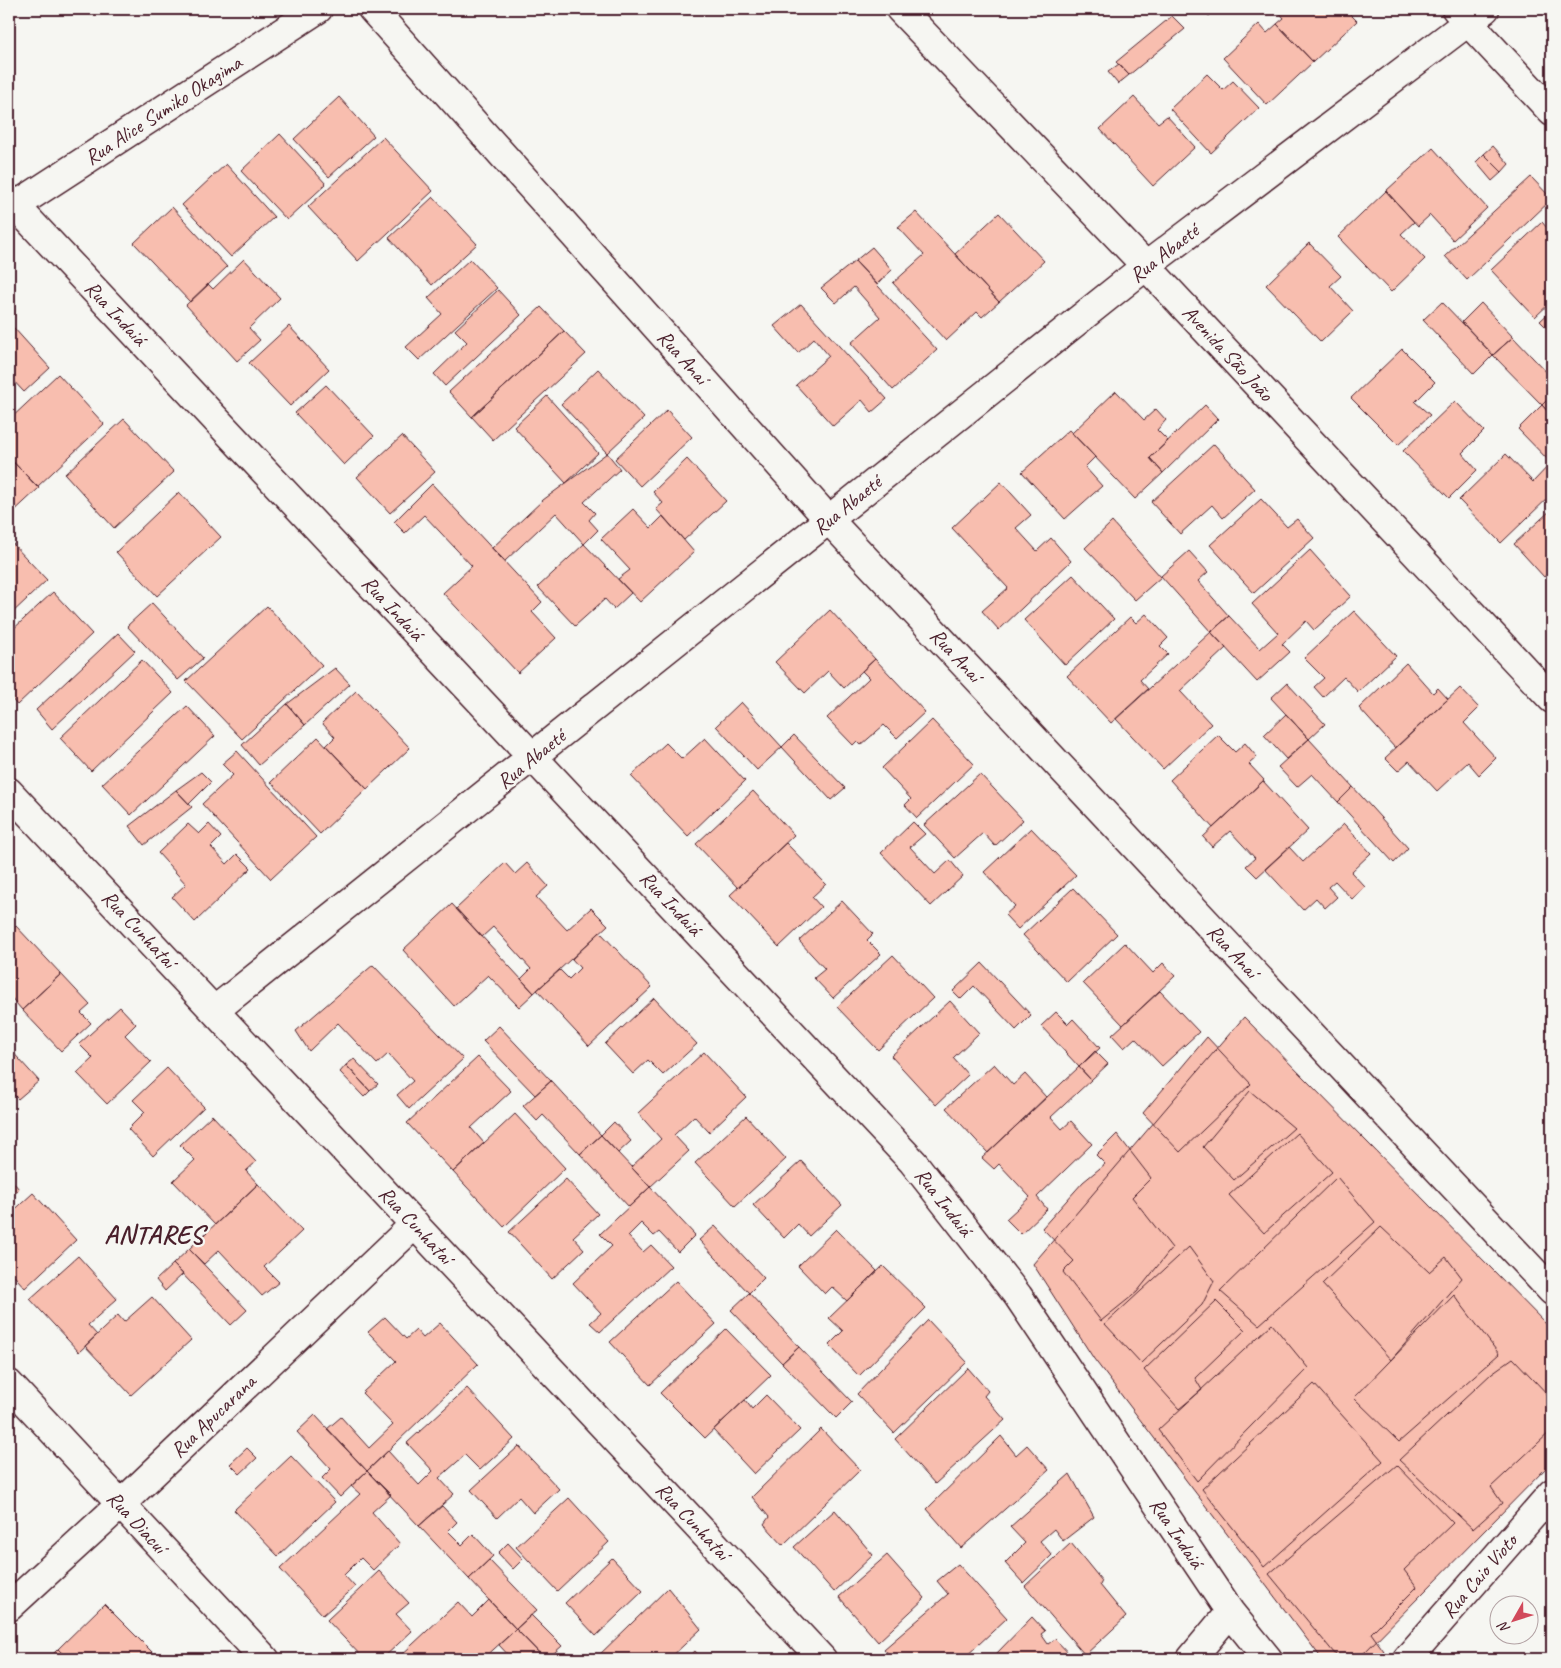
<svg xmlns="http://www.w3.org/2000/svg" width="1561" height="1668" viewBox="0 0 1561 1668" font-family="Caveat,sans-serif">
<rect width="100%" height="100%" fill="#f6f6f2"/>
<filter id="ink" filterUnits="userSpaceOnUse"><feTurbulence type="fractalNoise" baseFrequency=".02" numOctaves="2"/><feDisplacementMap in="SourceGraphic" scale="10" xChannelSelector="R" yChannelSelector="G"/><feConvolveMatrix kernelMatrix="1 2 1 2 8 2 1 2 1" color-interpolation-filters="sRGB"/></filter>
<g filter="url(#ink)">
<path fill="#f8beaf" stroke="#4a1f2b" d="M1203 9H1216L1209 16Z
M1280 9H1345L1357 21 1313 62 1277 24 1284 18 1278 11Z
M1172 16 1185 29 1129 75 1116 62Z
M1259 24 1267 33 1277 24 1313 62 1267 105 1223 58Z
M1119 64 1129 75 1118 84 1108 72Z
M1207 74 1223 90 1233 81 1259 108 1211 153 1170 109Z
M339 97 374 136 329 177 294 139Z
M1134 97 1158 123 1167 116 1195 147 1153 186 1100 129Z
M280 134 326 184 287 220 241 171Z
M383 137 433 191 358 261 308 207Z
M1493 146 1509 164 1502 172 1484 154Z
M1433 148 1487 208 1453 240 1430 215 1418 226 1386 191Z
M1484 154 1502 172 1492 181 1476 162Z
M226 164 274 217 231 257 182 205Z
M1531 177 1552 199 1467 280 1445 256Z
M1386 191 1414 222 1401 234 1425 259 1391 292 1338 237Z
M433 197 477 244 432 285 389 238Z
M172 207 227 267 190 302 134 243Z
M916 212 999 302 982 317 977 312 946 341 893 283 924 255 898 227Z
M999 213 1044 261 999 302 955 254Z
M1542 222 1552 234V301L1535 317 1491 270Z
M1309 243 1341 276 1330 286 1353 311 1321 342 1266 285Z
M872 247 892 270 877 284 855 261Z
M244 259 280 298 249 328 260 340 237 361 186 305 208 284 213 289Z
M470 259 497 288 419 360 406 347 442 314 428 298Z
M855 261 937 350 893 390 851 343 880 317 854 287 836 303 821 288Z
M498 290 521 315 445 386 434 374 467 342 455 330Z
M1442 302 1493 355 1474 374 1423 320Z
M1481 303 1513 337 1493 355 1462 322Z
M801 304 887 399 872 412 862 400 833 426 796 385 829 356 814 338 798 353 774 326Z
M541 307 564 331 472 417 449 392Z
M1552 310V333L1540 321Z
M289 326 329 369 290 406 249 363Z
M13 327 50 368 24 392 9 376V331Z
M564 331 586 354 493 440 472 417Z
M1513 337 1552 378V395L1542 405 1493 355Z
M1402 349 1435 382 1415 402 1430 415 1398 445 1351 398Z
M598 369 644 418 607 453 561 404Z
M58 374 104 424 37 487 9 457V420Z
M326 385 374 436 344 465 295 413Z
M1116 391 1144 420 1156 409 1166 420 1157 430 1168 441 1150 458 1163 473 1135 499 1072 433Z
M1552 395V416L1542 405Z
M547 396 598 453 566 483 514 427Z
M1455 401 1484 431 1462 453 1477 470 1449 498 1403 451Z
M1205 405 1218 419 1163 473 1150 458Z
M1542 405 1552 416V494L1501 543 1459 500 1506 454 1533 482 1551 463 1518 429Z
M667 410 692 437 640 486 615 459Z
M124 419 174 472 114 528 65 474Z
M1069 430 1095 457 1085 467 1102 486 1065 519 1022 472Z
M402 436 435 472 390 513 357 477Z
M1214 444 1255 489 1223 518 1212 505 1180 534 1151 502Z
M607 453 620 469 584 502 595 513 589 520 598 530 584 544 556 513 505 561 492 548 543 500Z
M687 459 726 501 684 540 656 509 663 503 653 492Z
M14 463 39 488 9 516V468Z
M1001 482 1031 515 1016 528 1037 551 1051 538 1071 561 999 630 982 611 1008 588 952 528Z
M432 484 542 602 532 612 556 638 518 673 443 593 472 566 424 515 405 533 394 522Z
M179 492 221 537 157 596 116 552Z
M1261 499 1287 527 1297 519 1314 538 1254 593 1210 545Z
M633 509 651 528 663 516 694 552 640 602 618 579 630 570 601 539Z
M1552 509V569L1544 577 1514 544Z
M1112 522 1161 577 1135 600 1085 548Z
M9 540 47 580 9 616Z
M584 544 631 593 614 609 605 599 575 626 538 587Z
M1310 550 1351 596 1314 630 1306 621 1282 644 1290 652 1257 682 1211 632 1229 616 1260 649 1278 633 1252 604Z
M1189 551 1208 572 1198 581 1229 616 1211 632 1161 576Z
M1073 575 1114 619 1065 665 1024 620Z
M53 592 92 634 17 705 9 696V633Z
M152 603 203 658 178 680 127 626Z
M267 606 322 665 242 739 186 681Z
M830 610 875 659 844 688 828 671 805 693 775 662Z
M1354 611 1396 656 1358 692 1344 677 1323 697 1314 687 1324 678 1304 658Z
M1146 614 1168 638 1160 646 1168 654 1140 680 1148 689 1111 723 1067 676 1130 617 1136 623Z
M1211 632 1226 648 1180 691 1211 724 1163 769 1116 719Z
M118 633 135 651 52 729 36 710Z
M875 659 925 712 897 738 884 725 861 745 857 741 853 745 827 718 869 678 862 671Z
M142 660 173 693 91 771 60 738Z
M1406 663 1433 693 1438 688 1448 699 1395 748 1359 708Z
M335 668 350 684 305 725 287 704Z
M1287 683 1325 724 1309 739 1271 698Z
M1460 688 1479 708 1464 723 1496 758 1479 775 1468 762 1437 791 1409 761 1398 771 1385 758Z
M356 691 410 748 367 789 326 746 335 737 322 723Z
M741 702 782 747 757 770 716 726Z
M287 704 305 725 259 765 242 745Z
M187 706 215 736 131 815 102 784Z
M1286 714 1309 739 1286 759 1264 735Z
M932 720 974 764 917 818 905 805 911 799 882 768Z
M794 735 845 788 831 800 782 747Z
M1218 735 1235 752 1245 743 1257 757 1249 764 1264 780 1213 828 1170 780Z
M318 737 367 789 320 834 271 782Z
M705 738 745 781 688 836 631 776 666 743 682 759Z
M1309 739 1353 787 1338 802 1312 774 1297 787 1278 767Z
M237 751 316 837 271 879 202 804 233 775 222 764Z
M201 772 211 782 189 804 176 790Z
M980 774 1023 820 995 846 983 833 955 858 924 825Z
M1263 781 1308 830 1257 877 1246 866 1255 858 1230 831 1212 847 1203 837Z
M1353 787 1408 848 1394 863 1338 802Z
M176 790 192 807 144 845 129 826Z
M753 791 794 835 738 888 696 844Z
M913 822 925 834 910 847 935 874 950 860 963 876 931 906 881 853Z
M188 824 199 834 209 824 221 837 211 847 227 864 237 854 251 868 195 922 172 897 186 884 158 853Z
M1344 824 1371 853 1351 872 1365 887 1352 899 1335 881 1328 887 1337 897 1325 908 1316 898 1303 910 1265 869 1289 847 1303 862Z
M1031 828 1076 875 1018 929 1005 915 1015 906 984 872Z
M786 843 826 884 812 897 821 907 779 947 730 895Z
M505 863 515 874 527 863 548 886 536 897 567 930 591 908 608 925 534 993 521 979 531 969 493 927 482 937 456 909Z
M1073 888 1117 934 1067 982 1023 935Z
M842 901 873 934 867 940 881 954 833 998 814 978 825 969 799 941Z
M452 904 534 993 519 1007 488 975 454 1006 403 950Z
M16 926 61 974 22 1010 9 995V933Z
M600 932 652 987 589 1046 537 990 560 970 569 979 580 968 572 959Z
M1125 943 1153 973 1163 963 1175 976 1123 1025 1083 983Z
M893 955 933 998 878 1050 837 1007Z
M982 963 1031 1015 1016 1030 974 986 961 999 953 991Z
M373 965 463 1059 409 1109 397 1095 413 1081 388 1054 377 1064 338 1023 309 1051 296 1031Z
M61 974 90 1005 81 1013 91 1023 61 1051 22 1010Z
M1160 991 1199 1032 1162 1066 1135 1038 1124 1048 1112 1035Z
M654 998 697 1044 663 1075 648 1060 633 1074 605 1044Z
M950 1001 979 1033 953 1058 968 1075 936 1105 891 1056Z
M120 1007 136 1024 125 1035 151 1062 107 1104 77 1073 93 1058 79 1044Z
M1056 1012 1068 1024 1073 1019 1100 1048 1079 1067 1041 1026Z
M1244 1017 1552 1330V1462L1358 1659H1322L1094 1359 1033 1264Z
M499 1026 551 1081 535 1095 483 1041Z
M1207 1037 1251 1084 1180 1152 1143 1113Z
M9 1048 39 1081 18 1099 9 1090Z
M1095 1051 1108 1064 1091 1080 1079 1067Z
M704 1052 746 1097 709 1132 694 1116 674 1135 689 1151 650 1187 631 1167 661 1139 638 1113Z
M478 1057 511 1091 471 1128 484 1143 453 1172 407 1123Z
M354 1059 378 1084 370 1091 346 1065Z
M994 1064 1013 1085 1025 1074 1046 1097 988 1153 946 1108Z
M346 1065 370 1091 364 1097 340 1072Z
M1079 1067 1091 1080 1051 1117 1062 1129 1071 1121 1092 1144 1037 1197 1047 1209 1021 1234 1006 1219 1030 1197 999 1164 994 1169 982 1158Z
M167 1068 204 1107 153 1156 128 1129 145 1112 133 1100Z
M551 1081 601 1135 580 1154 543 1115 537 1121 523 1106Z
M1250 1091 1294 1128 1234 1180 1203 1147Z
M515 1114 565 1168 504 1227 453 1172Z
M212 1115 256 1162 246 1171 258 1184 215 1225 173 1181 195 1160 180 1145Z
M746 1116 786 1159 735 1206 695 1163Z
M614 1122 631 1141 618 1153 601 1135Z
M1297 1133 1332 1172 1264 1233 1229 1195Z
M1117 1134 1151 1178 1132 1197 1172 1248 1137 1292 1101 1321 1063 1272 1074 1261 1042 1228 1083 1182 1105 1164 1096 1155Z
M601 1135 650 1187 629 1207 580 1154Z
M801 1161 842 1205 809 1236 798 1224 784 1238 753 1205Z
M9 1177 19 1189 9 1198Z
M1337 1177 1375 1222 1259 1325 1220 1291Z
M566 1179 598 1214 573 1237 584 1249 552 1279 509 1232Z
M258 1184 302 1231 264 1267 279 1282 262 1296 219 1250 204 1264 189 1249Z
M650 1187 695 1235 678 1252 659 1232 654 1236 641 1223 628 1236 643 1252 651 1245 671 1266 600 1332 590 1323 601 1313 573 1283 612 1246 600 1234Z
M33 1193 76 1240 25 1288 9 1270V1215Z
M715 1226 764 1278 749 1293 699 1240Z
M1381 1227 1429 1272 1446 1257 1462 1278 1391 1360 1322 1284Z
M836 1229 877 1271 847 1301 832 1287 825 1294 798 1266Z
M1189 1247 1214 1281 1202 1305 1141 1363 1105 1324Z
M189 1249 247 1310 231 1325 173 1264Z
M78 1256 117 1299 88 1325 97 1335 79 1352 30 1299Z
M173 1264 183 1274 165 1291 156 1280Z
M883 1266 926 1308 859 1376 829 1345 843 1331 829 1318Z
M676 1281 716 1324 650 1385 610 1342Z
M749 1293 799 1347 782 1363 731 1310Z
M1454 1295 1499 1354 1399 1442 1354 1398Z
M152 1297 191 1340 131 1395 85 1346 118 1315 124 1322Z
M1216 1301 1245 1330 1195 1378 1202 1390 1179 1409 1144 1370Z
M385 1317 406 1339 416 1330 423 1338 440 1323 478 1364 367 1471 327 1429 341 1417 369 1448 393 1425 362 1393 396 1361 368 1332Z
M928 1320 967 1362 894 1433 857 1394Z
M1272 1324 1308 1368 1197 1481 1158 1430Z
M726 1329 771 1375 705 1438 660 1393Z
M799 1347 852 1402 836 1418 782 1363Z
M1513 1358 1552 1399V1430L1491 1487 1502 1503 1473 1529 1399 1460 1492 1373Z
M968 1368 988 1391 984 1396 1005 1420 935 1484 895 1439Z
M1314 1384 1383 1461 1264 1567 1202 1489Z
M467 1388 514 1439 480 1470 465 1455 439 1478 454 1494 419 1526 367 1471 388 1451 419 1485 433 1471 407 1443Z
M766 1395 800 1430 754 1474 713 1430 745 1400 752 1409Z
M315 1415 367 1471 340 1497 322 1478 331 1469 297 1432Z
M821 1429 860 1470 783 1545 764 1524 769 1517 752 1497Z
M1001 1436 1016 1455 1027 1445 1049 1470 961 1548 927 1509Z
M519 1446 559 1489 533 1513 519 1497 497 1518 471 1490Z
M247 1448 257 1458 240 1474 230 1464Z
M291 1456 335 1502 278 1556 234 1510Z
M1397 1465 1453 1523 1404 1570 1417 1587 1371 1633 1384 1651 1377 1659H1339L1269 1574Z
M367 1471 391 1495 372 1512 400 1544 373 1570 361 1558 344 1575 355 1587 323 1615 280 1569 360 1494 351 1486Z
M1070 1474 1094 1517 1063 1541 1054 1529 1040 1541 1052 1555 1023 1583 1005 1563 1025 1543 1010 1527Z
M569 1498 609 1542 557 1591 516 1547Z
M442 1506 457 1522 448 1531 462 1545 473 1534 493 1556 469 1579 419 1526Z
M835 1510 873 1555 834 1592 794 1547Z
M508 1543 523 1559 513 1569 498 1553Z
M1071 1543 1102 1581 1100 1585 1126 1617 1085 1655 1025 1586Z
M887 1555 925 1598 878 1642 839 1597Z
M612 1558 643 1591 596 1636 565 1603Z
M489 1560 537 1610 516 1629 469 1579Z
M958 1564 1007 1618 963 1659H893L884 1649 948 1594 937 1581Z
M379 1571 409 1603 396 1614 412 1631 382 1659H364L327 1620Z
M668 1588 701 1629 669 1659H595Z
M489 1600 516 1629 483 1659H397L458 1602 472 1617Z
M104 1604 159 1659H68L58 1649Z
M531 1615 562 1646 547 1659H545L516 1629Z
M1032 1617 1045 1631 1041 1634 1048 1644 1055 1639 1074 1659H1000L995 1655Z
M516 1629 545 1659H512L499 1645Z
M58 1649 68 1659H48Z
M695 1651 702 1659H686Z"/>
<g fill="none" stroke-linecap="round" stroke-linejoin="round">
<g stroke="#4a1f2b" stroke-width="31">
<path id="street" d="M372 9 829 520 1552 1291
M900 9 1146 266 1552 699
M1456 9 1552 112
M9 199 913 1162 1018 1296 1230 1612 1268 1659
M9 210 318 9
M9 792 822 1659
M215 1010 1146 266 1485 9
M9 1384 265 1659
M9 1607 121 1504 415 1224
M1191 1659 1230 1612
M1407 1659 1552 1493"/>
</g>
<use href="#street" stroke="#f6f6f2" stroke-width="28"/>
</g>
</g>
<g text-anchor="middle" stroke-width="4.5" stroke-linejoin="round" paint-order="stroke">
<g font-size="21" fill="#4a1f2b" stroke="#f6f6f2">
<text transform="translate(163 110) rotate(-33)" y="7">Rua Alice Sumiko Okagima</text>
<text transform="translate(1164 253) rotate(-38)" y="7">Rua Abaeté</text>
<text transform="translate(116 313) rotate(47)" y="7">Rua Indaiá</text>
<text transform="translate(1228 353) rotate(47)" y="7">Avenida São João</text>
<text transform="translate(683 357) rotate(48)" y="7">Rua Anaí</text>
<text transform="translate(847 505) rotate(-39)" y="7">Rua Abaeté</text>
<text transform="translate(393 608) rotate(47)" y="7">Rua Indaiá</text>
<text transform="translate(956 655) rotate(47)" y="7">Rua Anaí</text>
<text transform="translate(531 759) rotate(-39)" y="7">Rua Abaeté</text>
<text transform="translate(671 903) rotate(47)" y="7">Rua Indaiá</text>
<text transform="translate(139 929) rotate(47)" y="7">Rua Cunhataí</text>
<text transform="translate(1233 951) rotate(47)" y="7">Rua Anaí</text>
<text transform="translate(944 1202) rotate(52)" y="7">Rua Indaiá</text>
<text transform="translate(416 1225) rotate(47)" y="7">Rua Cunhataí</text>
<text transform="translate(213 1416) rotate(-44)" y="7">Rua Apucarana</text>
<text transform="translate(693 1521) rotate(47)" y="7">Rua Cunhataí</text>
<text transform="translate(137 1522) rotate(47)" y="7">Rua Diacuí</text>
<text transform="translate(1177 1533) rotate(56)" y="7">Rua Indaiá</text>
<text transform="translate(1479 1576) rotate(-49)" y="7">Rua Caio Vioto</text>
</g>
<g font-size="26" font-weight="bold" letter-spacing="1" fill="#4a1f2b" stroke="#f6f6f2">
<text x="154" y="1243">ANTARES</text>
</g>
</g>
<rect width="1561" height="1668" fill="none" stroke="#f6f6f2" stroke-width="30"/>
<rect x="15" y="15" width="1531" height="1638" fill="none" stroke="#4a1f2b" stroke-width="2" filter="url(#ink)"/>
<g transform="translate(1514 1620) rotate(231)"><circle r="24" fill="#f6f6f2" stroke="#b1a0a2"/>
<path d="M0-4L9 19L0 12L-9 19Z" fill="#d1495b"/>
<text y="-8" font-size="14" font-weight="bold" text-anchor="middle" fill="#4a1f2b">N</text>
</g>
</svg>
